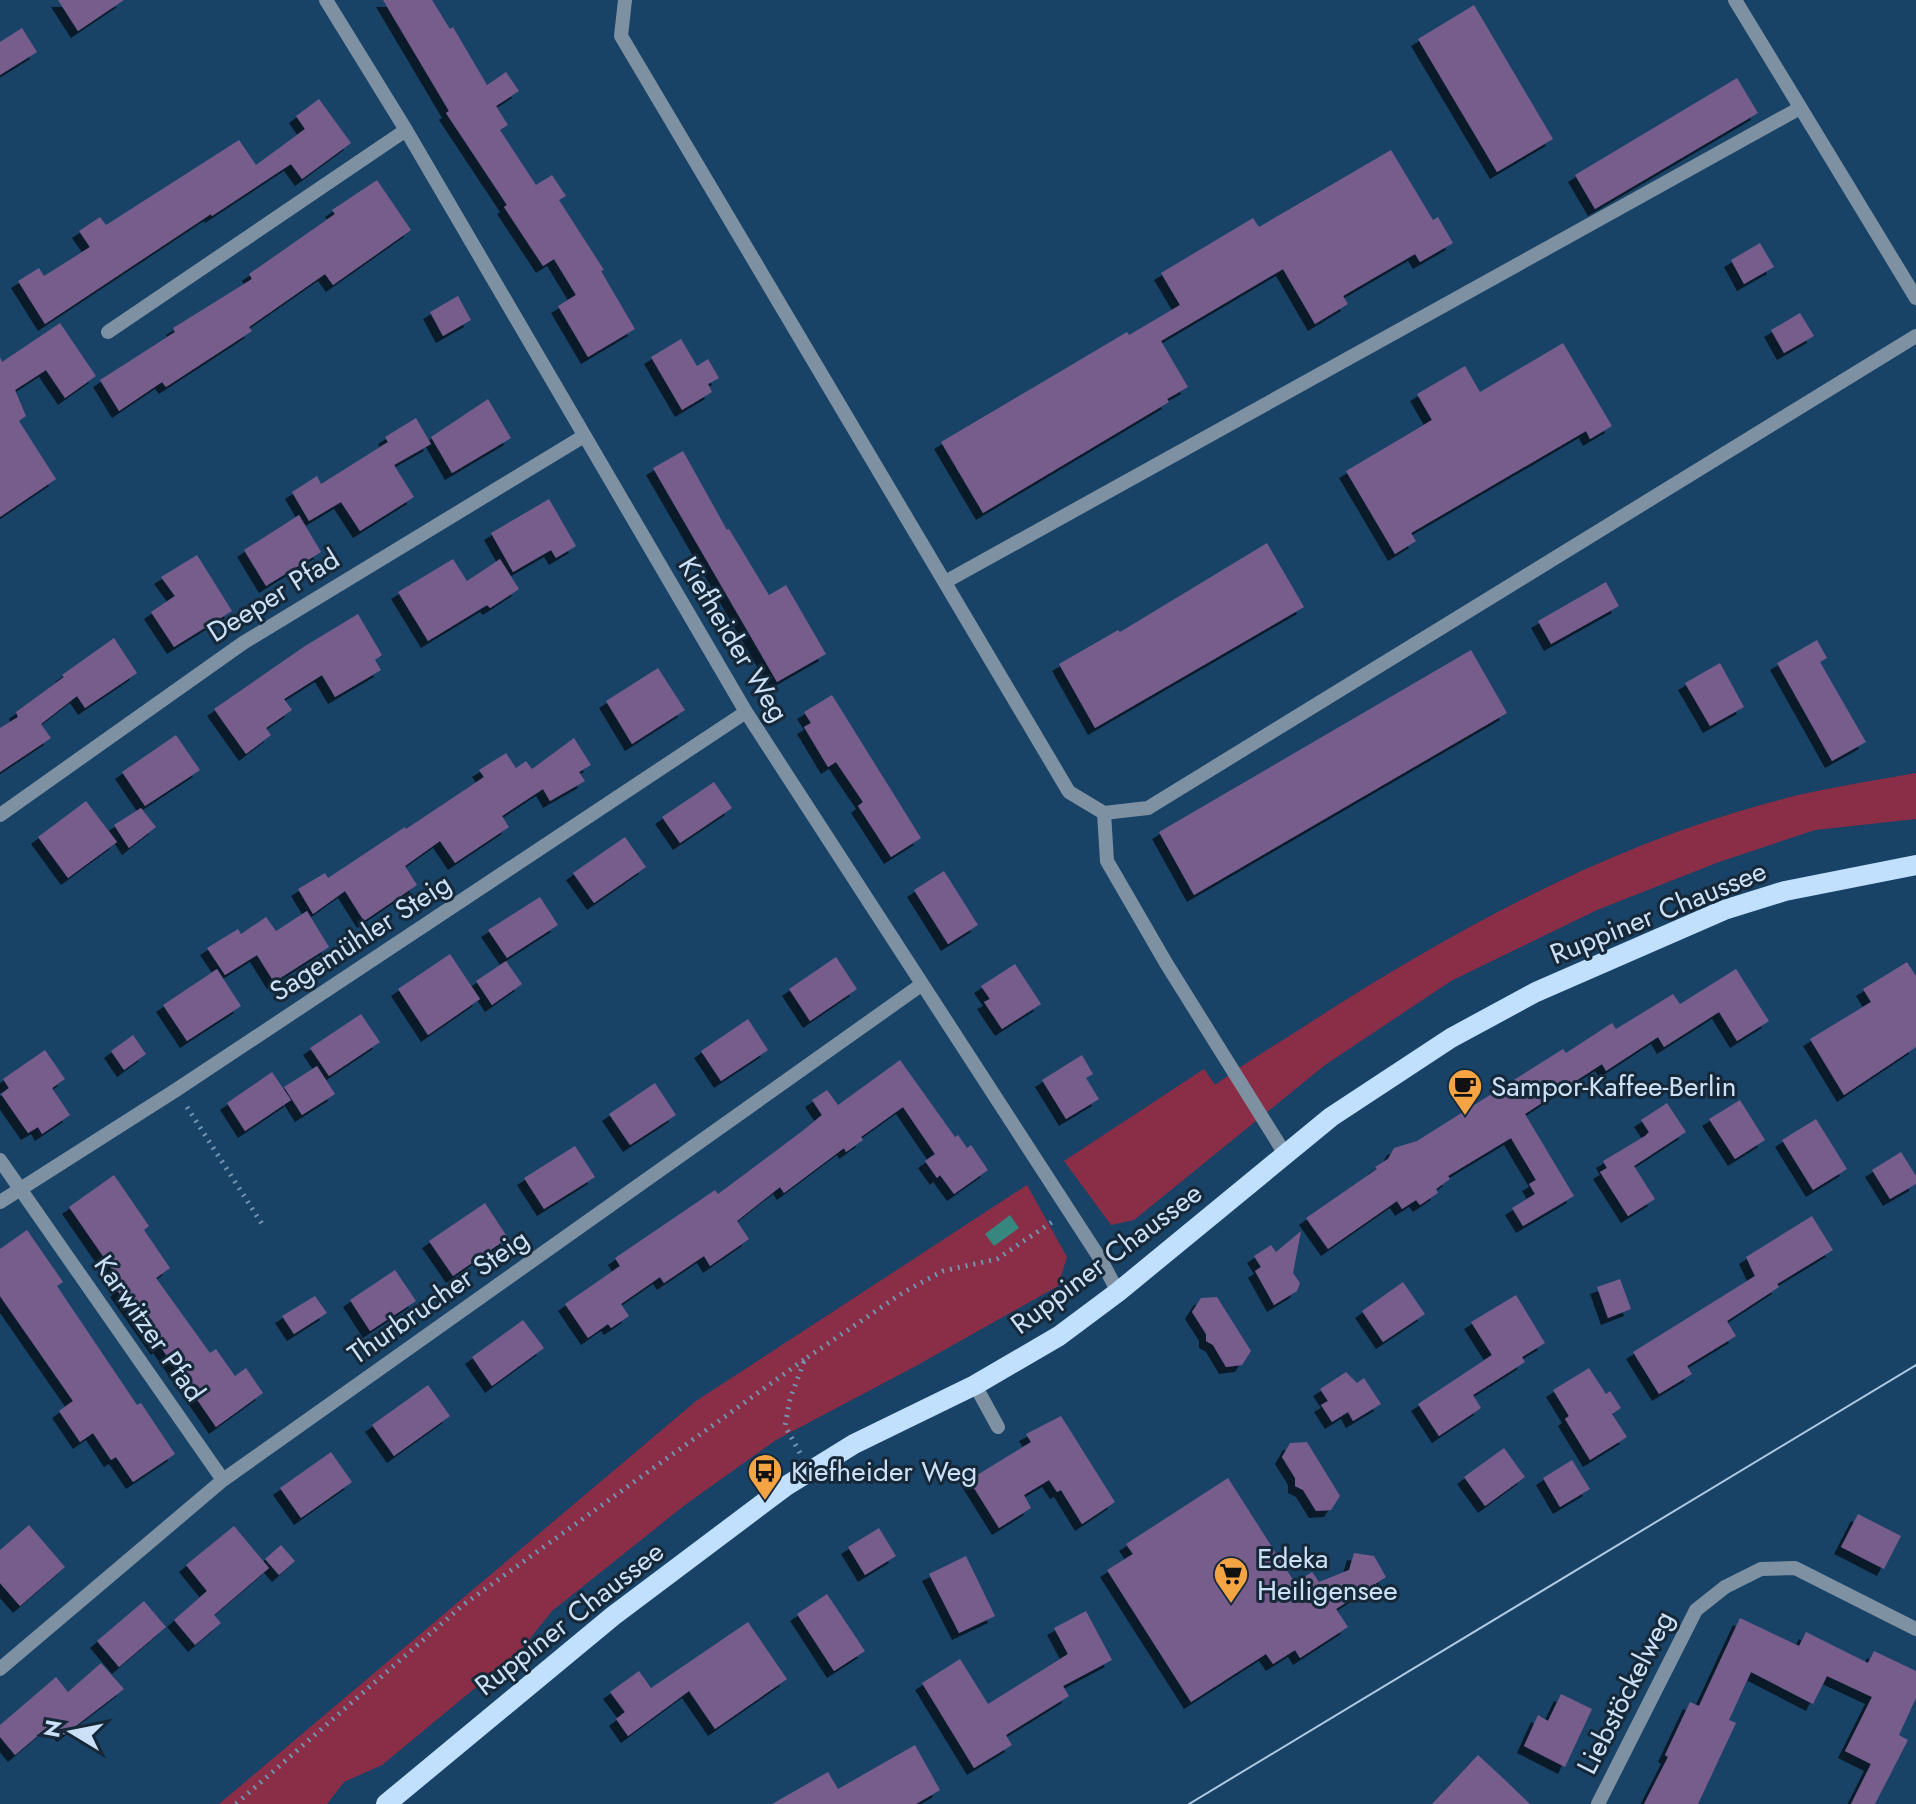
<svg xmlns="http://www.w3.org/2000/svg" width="1916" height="1804" viewBox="0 0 1916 1804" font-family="Jost,sans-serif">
<defs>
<filter id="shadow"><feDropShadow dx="-7" dy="7" stdDeviation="0" flood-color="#0009"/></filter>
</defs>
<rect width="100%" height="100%" fill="#184266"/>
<path fill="#892e46" d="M1916 773V819L1815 830 1719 862 1597 910 1451 981 1325 1065 1134 1220 1111 1225 1064 1161 1204 1069 1215 1085C1246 1062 1279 1043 1311 1022 1452 931 1605 847 1768 803 1816 789 1867 782 1916 773Z
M1027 1185 1067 1257 1058 1286 914 1367 776 1440 685 1505 552 1611 520 1651 382 1765 344 1782 327 1804H219L696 1401Z"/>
<path fill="#368780" d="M1010 1215 1019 1228 994 1246 985 1234Z"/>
<path fill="#765d8c" filter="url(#shadow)" d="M58 0H124L78 31Z
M383 0H432L450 29 453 27 487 85 506 72 519 91 496 106 508 125 500 130 536 185 552 175 566 196 559 200 604 270 601 271 635 329 588 357 558 306 576 295 554 259 543 266 504 207 507 205 446 113 449 111Z
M1474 5 1553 139 1497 172 1418 39Z
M22 28 37 52 0 75V42Z
M1737 78 1758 113 1595 209 1575 175Z
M319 99 351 143 302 179 291 164 212 216 211 214 45 324 18 281 39 268 44 276 90 247 79 231 100 217 106 225 239 140 256 165 305 129 296 116Z
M1391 150 1433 220 1438 217 1453 243 1420 262 1415 254 1343 296 1348 304 1315 324 1283 269 1161 341 1188 387 1167 399 1169 402 983 513 941 442 1127 332 1129 335 1180 305 1161 273 1253 218 1259 227Z
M377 180 411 230 333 285 325 274 249 327 252 331 166 387 162 382 119 411 100 380 175 332 173 328 252 279 249 274 335 214 332 210Z
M1760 243 1774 267 1744 284 1731 260Z
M458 296 471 320 443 336 430 312Z
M1800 313 1814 336 1784 353 1771 330Z
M60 323 96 376 65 398 46 370 15 390 26 416 19 421 56 479 0 517V357L2 362Z
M681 339 697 366 708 359 719 378 708 384 712 392 682 410 651 357Z
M1563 343 1612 426 1590 439 1586 431 1411 533 1416 541 1395 554 1346 471 1432 420 1417 394 1465 366 1480 392Z
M488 399 511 438 452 473 431 437Z
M416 418 431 444 394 465 414 497 360 531 341 502 309 521 292 492 317 476 321 484 388 442 385 437Z
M683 451 727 530 729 529 769 595 786 585 826 654 777 682 653 468Z
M549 499 576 546 556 558 551 550 513 572 491 533Z
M299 515 321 552 266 586 244 550Z
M1267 543 1304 607 1095 728 1059 664 1118 630 1120 632Z
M197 555 232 611 174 647 151 612 175 596 161 577Z
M453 559 467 581 500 559 519 589 490 608 487 605 428 641 398 592Z
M1606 582 1619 606 1551 644 1538 621Z
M358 614 382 655 375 660 381 670 335 697 322 675 284 699 292 710 266 728 271 735 246 754 214 709 305 646Z
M114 638 137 673 85 708 77 696 41 724 51 738 0 772V728L18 717 16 712 64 677 62 675Z
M1817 640 1827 658 1820 662 1866 742 1832 761 1777 663Z
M1471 650 1507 713 1194 895 1159 832Z
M1720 663 1744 707 1710 726 1685 683Z
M658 668 685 710 632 744 606 701Z
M832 695 921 838 891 857 858 806 863 802 836 762 828 767 804 727 811 723 804 712Z
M176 735 200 770 145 806 122 772Z
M574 738 591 765 579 772 585 781 550 801 543 789 502 816 509 827 455 863 440 841 405 866 417 885 364 921 345 891 313 914 298 889 325 873 328 878 405 827 406 829 484 777 479 770 506 753 516 768 526 761 532 769Z
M714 782 732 808 680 843 662 817Z
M86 801 117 842 68 878 38 837Z
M141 808 156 827 129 848 114 825Z
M625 837 646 867 594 903 573 873Z
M944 871 978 925 948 944 914 890Z
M540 897 558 925 507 958 488 930Z
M307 911 329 947 274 982 257 955 225 975 207 948 238 929 241 934 266 917 276 931Z
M450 954 480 999 428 1035 398 989Z
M836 957 857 989 810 1021 789 989Z
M506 961 522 984 492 1005 476 981Z
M1907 962 1916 976V1047L1844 1095 1810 1039 1871 1002 1863 989Z
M1015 964 1041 1004 1002 1029 984 1002 990 999 981 986Z
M217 969 241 1006 187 1041 163 1005Z
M1736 969 1769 1021 1737 1041 1719 1012 1664 1047 1658 1037 1606 1071 1602 1064 1525 1114 1574 1196 1523 1226 1512 1208 1535 1194 1529 1184 1536 1180 1511 1138 1448 1176 1450 1179 1436 1189 1438 1193 1420 1205 1416 1200 1402 1209 1397 1201 1328 1249 1306 1218 1377 1169 1375 1167 1388 1159 1394 1148 1417 1141 1563 1049 1566 1053 1612 1023 1616 1029 1673 994 1680 1004Z
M361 1014 380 1042 329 1076 310 1048Z
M748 1019 768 1050 721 1081 701 1051Z
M133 1035 146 1054 124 1070 111 1051Z
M45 1050 65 1079 52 1088 70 1115 42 1134 38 1127 28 1133 1 1094 9 1088 3 1079Z
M1082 1055 1093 1074 1086 1078 1099 1099 1066 1119 1042 1080Z
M900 1060 955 1137 958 1135 967 1148 971 1145 988 1170 954 1194 940 1175 937 1178 925 1161 935 1154 903 1107 861 1137 863 1140 846 1152 844 1148 784 1193 780 1187 737 1221 749 1239 710 1266 704 1256 664 1283 660 1277 621 1304 629 1316 611 1328 608 1324 588 1338 565 1304 620 1266 615 1258 715 1190 718 1194 801 1132 822 1115 812 1100 827 1090 838 1105Z
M317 1066 335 1094 302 1115 284 1087Z
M272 1072 291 1100 245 1131 227 1103Z
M655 1083 676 1115 630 1145 609 1114Z
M1740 1100 1765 1140 1735 1159 1709 1119Z
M1667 1103 1686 1132 1634 1166 1655 1199 1628 1216 1600 1172 1607 1168 1603 1161 1645 1136 1649 1132 1641 1120Z
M1816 1119 1847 1169 1813 1190 1782 1140Z
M575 1146 595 1177 544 1209 524 1178Z
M1901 1152 1916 1176V1184L1890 1199 1872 1170Z
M114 1175 149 1226 144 1230 170 1268 156 1278 210 1353 216 1349 235 1376 246 1368 263 1393 216 1427 160 1346 158 1348 117 1290 123 1285 69 1207Z
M485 1203 508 1238 453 1276 429 1241Z
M1812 1216 1833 1250 1777 1284 1779 1287 1727 1321 1736 1336 1687 1366 1692 1374 1659 1394 1633 1352 1755 1276 1746 1257Z
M27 1230 63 1282 57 1286 137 1405 141 1403 175 1454 133 1482 116 1457 111 1460 93 1433 80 1442 59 1411 73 1401 0 1296V1249Z
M1301 1231 1293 1273 1300 1283 1297 1291 1274 1305 1255 1271 1261 1267 1254 1256 1271 1245 1276 1252Z
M395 1270 416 1301 370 1331 350 1300Z
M1620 1279 1631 1309 1608 1318 1597 1287Z
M1403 1282 1425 1314 1383 1342 1362 1311Z
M1516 1295 1545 1343 1522 1357 1525 1362 1473 1395 1481 1408 1439 1436 1418 1404 1492 1355 1471 1322Z
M315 1296 327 1313 294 1334 282 1316Z
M1217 1297 1251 1351 1242 1365 1226 1367 1213 1345 1206 1341V1334L1192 1312 1201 1298Z
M523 1320 544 1348 492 1386 472 1357Z
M1589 1368 1606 1394 1610 1391 1621 1408 1612 1414 1627 1437 1590 1460 1565 1419 1569 1416 1553 1390Z
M1346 1372 1357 1383 1364 1378 1381 1404 1353 1421 1348 1412 1332 1422 1321 1405 1328 1401 1320 1389Z
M428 1385 450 1416 394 1456 372 1425Z
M1061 1416 1115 1502 1082 1524 1061 1490 1057 1492 1049 1480 1024 1495 1031 1508 999 1528 969 1480 1031 1442 1026 1434Z
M1307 1442 1340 1496 1331 1510 1316 1511 1303 1490 1295 1486V1478L1282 1457 1290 1443Z
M1504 1448 1525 1477 1485 1506 1464 1477Z
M331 1452 352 1482 301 1518 280 1488Z
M1572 1460 1590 1489 1560 1507 1543 1478Z
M1228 1478 1295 1583 1312 1572 1319 1582 1349 1570 1354 1553 1374 1556 1386 1577 1336 1609 1348 1627 1300 1658 1295 1650 1273 1664 1266 1654 1191 1702 1107 1570 1133 1554 1126 1544Z
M1858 1514 1901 1536 1884 1569 1841 1547Z
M29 1525 65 1567 20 1606 0 1583V1550Z
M234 1526 269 1568 214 1615 221 1623 195 1645 174 1620 207 1591 186 1565Z
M879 1528 896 1556 865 1575 848 1547Z
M281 1545 295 1561 279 1575 265 1559Z
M966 1556 995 1616 959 1633 929 1574Z
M827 1594 865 1651 834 1671 797 1614Z
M144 1601 166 1627 119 1667 97 1641Z
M1086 1611 1112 1660 1063 1686 1069 1696 1006 1735 1012 1745 974 1768 922 1683 960 1659 988 1704 1068 1654 1054 1628Z
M1740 1618 1799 1646 1806 1632 1868 1663 1874 1651 1916 1671V1698L1899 1735 1908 1740 1875 1804H1851L1871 1764 1845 1751 1872 1697 1827 1676 1813 1704 1751 1672 1729 1720 1736 1723 1698 1804H1644L1668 1757 1665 1755 1690 1702 1699 1706Z
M748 1622 787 1679 715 1729 689 1691 628 1736 616 1719 625 1712 610 1692 639 1671 651 1688Z
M101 1663 124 1689 64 1735 53 1723 15 1755 0 1737V1725L56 1677 68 1692Z
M1561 1694 1592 1709 1565 1767 1524 1746 1538 1715 1548 1721Z
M915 1745 940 1790 916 1804H772L828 1772 838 1789Z
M1478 1755 1505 1780 1530 1804H1432Z"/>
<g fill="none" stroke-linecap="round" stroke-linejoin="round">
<path stroke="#7393b0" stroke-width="5" stroke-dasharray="2 6" stroke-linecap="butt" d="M187 1107 264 1227
M800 1453 785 1426 790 1399 805 1359 904 1292 943 1271 997 1259 1055 1220
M236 1804 463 1605 805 1359"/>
<path stroke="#7e91a3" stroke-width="14" d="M326 0 406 130 746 712 1101 1260 1118 1292
M625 0 621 36 1069 792 1104 813 1148 808 1916 336
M1735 0 1916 298
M108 332 406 130
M945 582 1800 108
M1104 813 1107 861 1166 963 1285 1154
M0 815 243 643 584 436
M0 1160 223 1480
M0 1202 176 1090 746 712
M975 1385 998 1427
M0 1669 223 1480 921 985
M1598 1804 1696 1610 1725 1587 1761 1569 1795 1568 1916 1629"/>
<path stroke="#c1e0fe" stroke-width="20" d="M386 1804 613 1616 786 1486 854 1444 975 1385 1059 1336 1118 1292 1331 1117 1451 1038 1536 992 1724 910 1785 891 1916 865"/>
<path stroke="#afc9e1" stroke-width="2" d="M1189 1804 1916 1365"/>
</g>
<defs>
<g id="cafe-pin" transform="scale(1.8)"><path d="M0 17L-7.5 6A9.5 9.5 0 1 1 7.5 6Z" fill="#f4a443" stroke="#162838"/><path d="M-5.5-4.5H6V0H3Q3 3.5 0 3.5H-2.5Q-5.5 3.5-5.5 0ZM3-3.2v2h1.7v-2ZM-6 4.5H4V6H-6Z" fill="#111"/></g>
<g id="bus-pin" transform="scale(1.8)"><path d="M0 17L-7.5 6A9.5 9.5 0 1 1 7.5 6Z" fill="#f4a443" stroke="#162838"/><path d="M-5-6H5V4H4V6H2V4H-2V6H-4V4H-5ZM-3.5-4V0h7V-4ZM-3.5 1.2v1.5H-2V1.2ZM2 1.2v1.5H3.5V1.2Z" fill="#111"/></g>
<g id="supermarket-pin" transform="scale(1.8)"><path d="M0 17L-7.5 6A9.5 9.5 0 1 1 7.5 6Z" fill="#f4a443" stroke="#162838"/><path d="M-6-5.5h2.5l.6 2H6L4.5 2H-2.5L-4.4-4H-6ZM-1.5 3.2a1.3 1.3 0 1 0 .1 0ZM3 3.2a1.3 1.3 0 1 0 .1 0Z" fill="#111"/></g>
</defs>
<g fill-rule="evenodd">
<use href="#cafe-pin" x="1465" y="1086"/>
<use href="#bus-pin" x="765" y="1471"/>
<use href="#supermarket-pin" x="1231" y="1574"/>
</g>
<g text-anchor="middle" stroke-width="6" stroke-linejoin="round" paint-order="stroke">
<g font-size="28" fill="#cae1f7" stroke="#162838">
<text transform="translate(273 595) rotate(-32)" y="10">Deeper Pfad</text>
<text transform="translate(734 639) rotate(59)" y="10">Kiefheider Weg</text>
<text transform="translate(1658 912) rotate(-22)" y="10">Ruppiner Chaussee</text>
<text transform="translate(360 937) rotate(-33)" y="10">Sagemühler Steig</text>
<text transform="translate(1106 1258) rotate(-37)" y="10">Ruppiner Chaussee</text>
<text transform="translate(438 1296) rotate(-35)" y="10">Thurbrucher Steig</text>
<text transform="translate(150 1328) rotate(55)" y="10">Karwitzer Pfad</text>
<text transform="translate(569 1618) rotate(-38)" y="10">Ruppiner Chaussee</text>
<text transform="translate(1625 1692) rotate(-63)" y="10">Liebstöckelweg</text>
</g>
<g font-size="28" fill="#cae1f7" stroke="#162838" text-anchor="start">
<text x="1491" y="1096">Sampor-Kaffee-Berlin</text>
<text x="791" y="1481">Kiefheider Weg</text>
<text x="1257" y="1568">Edeka<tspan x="1257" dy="32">Heiligensee</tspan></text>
</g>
</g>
<g transform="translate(72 1732) rotate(280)" stroke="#162838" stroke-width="6" paint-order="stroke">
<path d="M0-6L14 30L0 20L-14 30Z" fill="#cae1f7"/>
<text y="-12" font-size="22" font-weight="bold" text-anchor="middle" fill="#cae1f7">N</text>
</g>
</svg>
